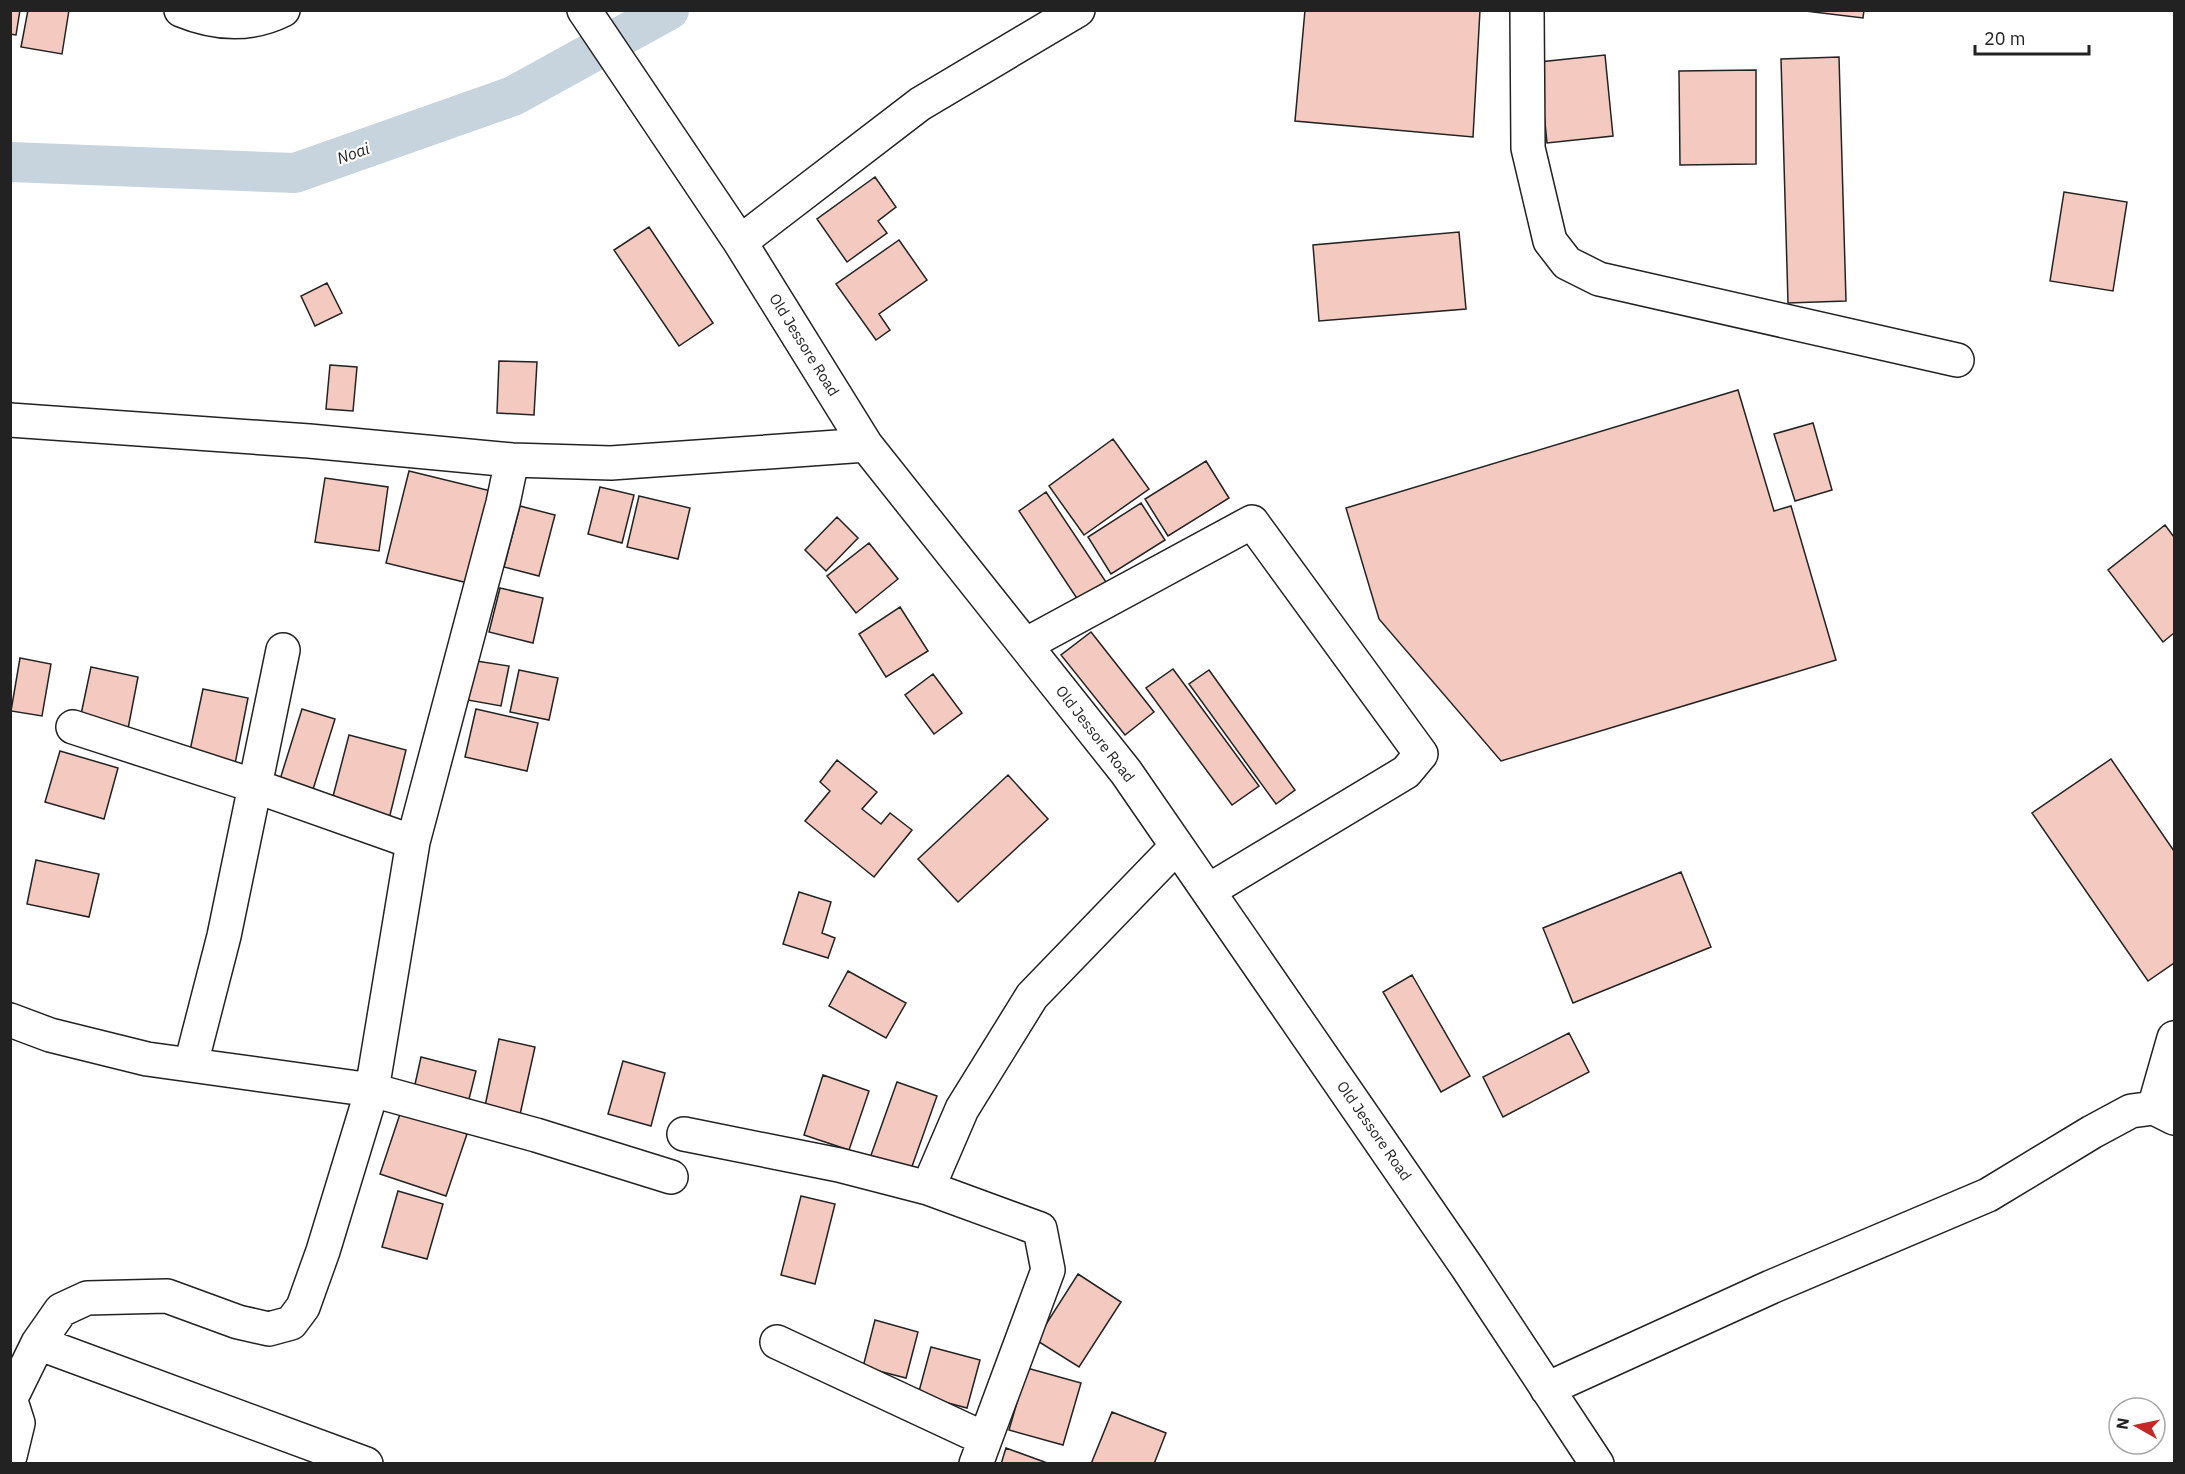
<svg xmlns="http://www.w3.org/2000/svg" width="2185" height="1474" viewBox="0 0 2185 1474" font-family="'IBM Plex Sans',sans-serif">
<rect width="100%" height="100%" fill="#fff"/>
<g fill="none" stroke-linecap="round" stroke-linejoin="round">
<path stroke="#c7d3dd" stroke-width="40" d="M10 162 295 173 513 96 669 10"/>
</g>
<path fill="#f3c9c0" stroke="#222" stroke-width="1.5" d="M10 10H20L16 35 10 34Z
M28 10H69L62 54 21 47Z
M1305 10H1480L1473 137 1295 121Z
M1797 10H1864L1863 18Z
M1605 55 1613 136 1547 143 1539 62Z
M1839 57 1846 301 1788 303 1781 59Z
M1756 70V164L1680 165 1679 71Z
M875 177 896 207 878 221 887 233 847 262 817 219Z
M2064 192 2127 202 2113 291 2050 281Z
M649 227 713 323 679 346 614 250Z
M1459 232 1466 309 1319 321 1313 245Z
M899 240 927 280 879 314 890 330 876 340 836 284Z
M327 283 342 313 315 326 301 296Z
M499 361 537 362 534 415 497 413Z
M330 365 357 367 353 411 326 409Z
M1738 390 1774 511 1791 506 1836 660 1501 761 1379 619 1346 508Z
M1813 423 1832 490 1795 501 1774 434Z
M1113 439 1149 489 1084 535 1049 486Z
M1206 461 1229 498 1168 536 1145 499Z
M409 471 491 491 468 583 386 563Z
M325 478 388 487 379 551 315 542Z
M600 487 634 495 622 543 588 534Z
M1046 492 1106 582 1078 600 1019 511Z
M639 496 690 508 678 559 627 547Z
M1141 503 1165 540 1111 574 1088 537Z
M520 506 555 515 539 576 504 567Z
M837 517 858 538 826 571 805 550Z
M2165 525 2174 537V633L2163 642 2108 570Z
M869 543 898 579 856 613 827 576Z
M500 588 543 598 533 643 489 632Z
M900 607 928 651 886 677 859 634Z
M1091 632 1154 712 1125 735 1061 655Z
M20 658 51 664 42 716 11 711Z
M470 660 509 666 501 706 462 699Z
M91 667 138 677 127 734 79 724Z
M1173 669 1259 786 1232 805 1146 688Z
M519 670 558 678 549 720 510 712Z
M1209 670 1295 790 1276 804 1189 684Z
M933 674 962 713 934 734 905 695Z
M203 689 248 698 234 769 188 760Z
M302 709 335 719 310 799 277 789Z
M476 709 538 723 527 771 465 757Z
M349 735 406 750 389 819 331 804Z
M60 751 118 768 104 819 45 802Z
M2111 759 2174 851V963L2148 981 2032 813Z
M837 760 877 792 862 809 881 824 890 813 912 830 874 877 805 821 830 791 820 782Z
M1008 775 1048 819 958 902 918 859Z
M36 860 99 874 89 917 27 904Z
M1681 872 1711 947 1573 1003 1543 928Z
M799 892 831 902 822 933 835 938 828 958 783 944Z
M848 971 906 1003 886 1038 829 1006Z
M1412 975 1470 1076 1441 1092 1383 992Z
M1569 1033 1589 1072 1503 1117 1483 1077Z
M499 1039 535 1047 519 1119 484 1111Z
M421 1057 476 1071 468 1103 414 1089Z
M623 1061 665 1073 651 1126 608 1114Z
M823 1075 869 1091 849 1150 804 1135Z
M897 1082 937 1096 910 1172 870 1158Z
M401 1111 467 1134 446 1196 380 1174Z
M398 1191 443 1204 427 1259 382 1247Z
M801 1196 835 1204 815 1284 781 1275Z
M1078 1274 1121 1302 1079 1367 1036 1340Z
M875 1320 918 1332 906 1378 863 1367Z
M931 1347 980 1360 967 1408 918 1395Z
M1027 1368 1081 1383 1063 1445 1009 1430Z
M1112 1412 1166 1433 1154 1464H1091Z
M1006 1448 1050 1464H1001Z"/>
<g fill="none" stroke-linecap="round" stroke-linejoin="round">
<g stroke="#222" stroke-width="36">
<path id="minor" d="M181 10C215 24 249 27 283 10
M584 10 740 242 866 445 1126 772 1467 1267 1597 1464
M1527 10 1528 148 1550 241 1567 263 1599 279 1957 360
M740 242 920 104 1078 10
M10 420 309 441 512 460 611 463 866 445
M1025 645 1252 522 1421 754 1406 772 1208 891
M73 727 255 786 413 842
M10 1020 50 1035 147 1059 372 1090 536 1135 671 1177
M191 1064 224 936 283 650
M2154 1108 2174 1038
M684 1134 839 1165 928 1188
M777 1342 985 1439
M38 1343 366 1464
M1547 1389 1771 1287 1988 1195 2092 1132 2131 1111 2154 1108 2174 1118
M10 1398 18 1423 10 1456
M11 1398 38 1343 61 1310 87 1298 167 1296 238 1322 269 1329 291 1323 303 1307 323 1251 372 1090 413 842 503 503 512 460
M976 1464 1048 1270 1040 1229 928 1188 962 1109 1032 996 1177 846"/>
</g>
<use href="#minor" stroke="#fff" stroke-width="33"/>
</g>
<g text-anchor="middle" stroke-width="4.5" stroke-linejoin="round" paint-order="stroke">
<g font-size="15" fill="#222" stroke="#fff">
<text transform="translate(804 345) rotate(58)" y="5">Old Jessore Road</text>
<text transform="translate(1095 734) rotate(52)" y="5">Old Jessore Road</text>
<text transform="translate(1374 1131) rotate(55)" y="5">Old Jessore Road</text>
</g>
<g font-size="16" font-style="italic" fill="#222" stroke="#fff">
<text transform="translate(353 153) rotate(-20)" y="6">Noai</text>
</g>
</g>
<rect width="2185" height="1474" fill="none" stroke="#222222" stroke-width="24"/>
<g transform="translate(2137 1426) rotate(279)"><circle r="28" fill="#ffffff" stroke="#a7a7a7" stroke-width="1.5"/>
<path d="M0-4.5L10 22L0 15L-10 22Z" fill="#c62828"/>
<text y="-9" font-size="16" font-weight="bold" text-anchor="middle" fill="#222222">N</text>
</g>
<path d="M1975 45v9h114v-9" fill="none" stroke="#222222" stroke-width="3"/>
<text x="1984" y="45" font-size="18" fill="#222222" stroke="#ffffff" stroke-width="4.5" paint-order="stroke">20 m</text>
</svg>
